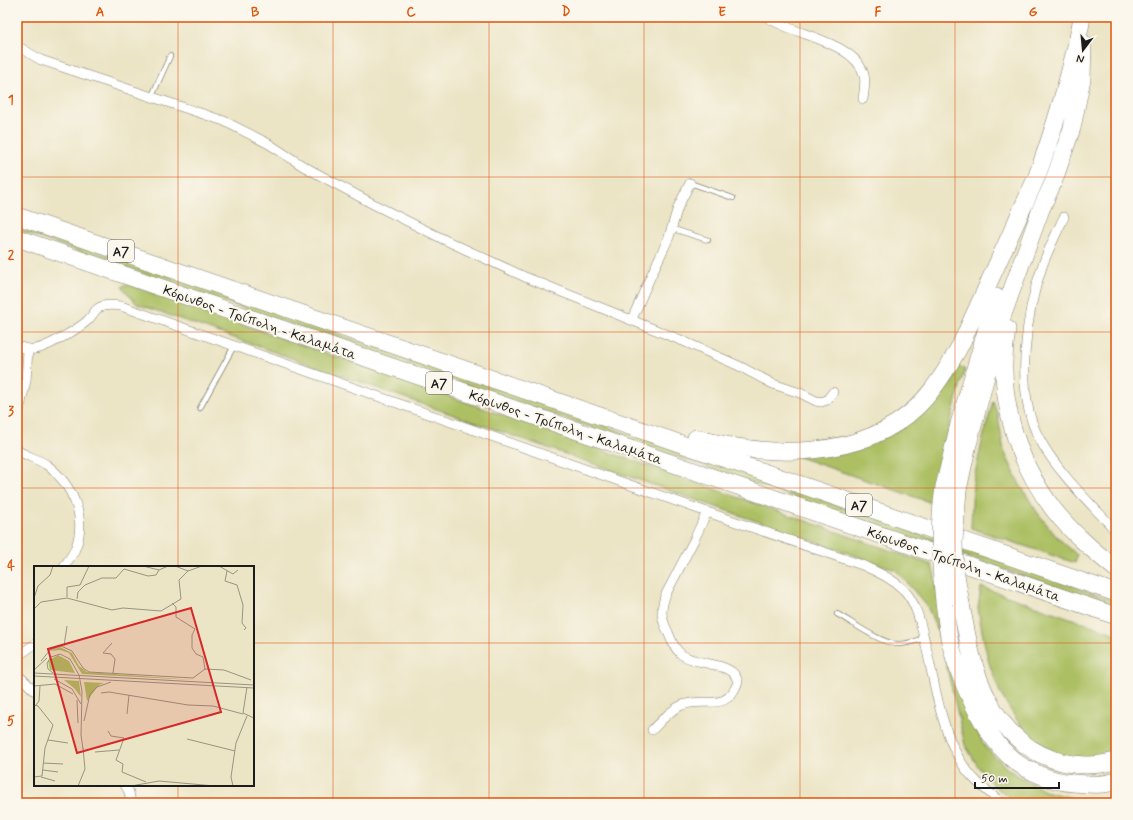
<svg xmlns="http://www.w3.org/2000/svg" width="1133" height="820" viewBox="0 0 1133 820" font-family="Mynerve,sans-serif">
<rect width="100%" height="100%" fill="#fbf7ec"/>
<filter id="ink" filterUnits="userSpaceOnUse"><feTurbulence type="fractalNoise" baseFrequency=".025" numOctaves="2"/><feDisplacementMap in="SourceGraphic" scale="8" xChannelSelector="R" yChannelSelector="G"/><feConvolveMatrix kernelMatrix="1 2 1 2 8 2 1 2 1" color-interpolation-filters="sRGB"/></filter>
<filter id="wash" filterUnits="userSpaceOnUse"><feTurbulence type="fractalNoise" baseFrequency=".012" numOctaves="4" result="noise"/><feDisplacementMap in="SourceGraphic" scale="16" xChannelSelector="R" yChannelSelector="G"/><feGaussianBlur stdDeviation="0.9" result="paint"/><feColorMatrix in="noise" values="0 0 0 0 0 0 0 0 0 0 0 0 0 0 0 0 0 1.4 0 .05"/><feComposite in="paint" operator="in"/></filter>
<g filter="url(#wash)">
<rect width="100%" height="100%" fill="#ebe4c5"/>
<path fill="#acc064" stroke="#646e40" d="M17 224 1116 601V608L17 230Z
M127 284 932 565 964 706 985 747 1010 771 1045 791 1080 800 1112 799 1116 801V803H1018L995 787 979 768 965 745 939 634 927 606 896 570 137 304 122 287Z
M956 365 965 369C952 414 940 458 935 504L790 454 868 441Z
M993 401 998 415 1004 451 1019 483 1037 512 1056 536 1077 555 1075 563 971 528 973 483 982 442Z
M981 587 1116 634V762L1095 764 1051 751 1031 737 1017 720 1001 695 989 663 983 637 978 608Z"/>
</g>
<g filter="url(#ink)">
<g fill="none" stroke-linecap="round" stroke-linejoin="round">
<g stroke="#848070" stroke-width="6">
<path id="lane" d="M152 96 170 56
M690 183 733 198
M673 229 708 240
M200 408 234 346
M837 614C852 622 883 645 899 644 908 644 916 641 924 638"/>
</g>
<g stroke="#848070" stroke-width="10">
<path id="street" d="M767 17C792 35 855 41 864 75 866 83 864 91 863 99
M17 46 41 60 224 121 269 144 303 166 375 205 445 240 525 277 683 341 739 366 773 384 800 393 816 401 821 402 827 400 833 392
M1064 217C1057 232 1049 248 1043 264 1026 311 1014 392 1039 438 1057 472 1090 503 1116 531
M632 319 650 278 669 237 678 207 690 183
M17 346C23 348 29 350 35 349 46 348 78 329 87 321 91 318 93 313 97 309 103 304 113 305 121 306L707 512 862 565C877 572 892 578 904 590 918 605 921 627 926 646 934 681 941 729 960 760 970 778 986 790 1002 803
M17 420 26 381 28 349
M17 450C26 456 38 459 47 465 72 484 88 518 75 549 73 555 67 561 64 567
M17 661 19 655 35 644
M17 671V674L35 691
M652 730C660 722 669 711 680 706 704 695 726 715 738 682 737 680 736 675 734 674 725 663 695 664 682 655 675 650 671 640 668 632 661 619 660 609 666 594L694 540 707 512
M125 785 129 792 131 803"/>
</g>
<g stroke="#848070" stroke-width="18">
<path id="highway" d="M17 216 1116 593
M17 238 1116 616
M1007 329C996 393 1015 459 1054 510 1071 532 1094 551 1116 569
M696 438C767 458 861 461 918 406 936 388 949 366 961 344L1037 176C1049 143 1060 109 1069 74 1074 55 1079 36 1082 17
M944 487 959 424 996 297
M958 490 967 448 1001 320 1041 209 1053 183 1072 128 1082 79 1083 43
M944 602C946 615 947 629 950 642 959 678 982 732 1010 757 1025 771 1053 782 1074 783 1087 784 1103 786 1116 781
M961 604C967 637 973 672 989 701 1014 750 1062 775 1116 761"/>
</g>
<use href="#lane" stroke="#fff" stroke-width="4.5"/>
<use href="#street" stroke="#fff" stroke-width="9"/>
<use href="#highway" stroke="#fff" stroke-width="17"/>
<g stroke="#848070" stroke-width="18" stroke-linecap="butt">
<path id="highway-bridge" d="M958 490 954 542 955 569 961 604
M944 602C940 563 938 526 944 487"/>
</g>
<use href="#highway-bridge" stroke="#fff" stroke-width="17"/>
</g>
</g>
<path fill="none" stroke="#de560d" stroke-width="1" stroke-opacity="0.55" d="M178 17V567M333 17V803M489 17V803M644 17V803M800 17V803M955 17V803M17 177H1116M17 332H1116M17 488H1116M17 643H35M253 643H1116M178 785V803"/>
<g text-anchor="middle" stroke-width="4" stroke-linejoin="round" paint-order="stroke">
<g fill="#fbf7ec" stroke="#5f5e5a" stroke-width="1">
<rect x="108" y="240" width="26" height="22" rx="3"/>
<rect x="426" y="372" width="26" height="22" rx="3"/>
<rect x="846" y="494" width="26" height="22" rx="3"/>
</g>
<g font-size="13" font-weight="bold" fill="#1c1c1c">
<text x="121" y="256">Α7</text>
<text x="439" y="388">Α7</text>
<text x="859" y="510">Α7</text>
</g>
<g font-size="14" fill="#1c1c1c" stroke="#fbf7ec">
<text transform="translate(260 322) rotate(19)" y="5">Κόρινθος - Τρίπολη - Καλαμάτα</text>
<text transform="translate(566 427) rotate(19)" y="5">Κόρινθος - Τρίπολη - Καλαμάτα</text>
<text transform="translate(964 564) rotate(19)" y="5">Κόρινθος - Τρίπολη - Καλαμάτα</text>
</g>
</g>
<g transform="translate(34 566)">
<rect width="220" height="220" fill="#ebe4c5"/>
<path d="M26 81 38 87 45 100 53 106 161 114 48 108 35 87 26 84 16 85ZM24 89 35 95 41 107 16 104 14 95ZM30 114 45 115 47 131 40 122ZM50 116 70 117 65 119 53 135Z" fill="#acc064"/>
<path fill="none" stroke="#989481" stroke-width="1" d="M109 0 125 4 134 0M141 0 154 5 168 0M185 0 199 8 204 4M193 5 191 15 203 19 209 39 208 57 212 62 210 64M33 31V21L46 19 55 0M0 32 4 20 16 9 19 0M43 33 44 26 51 19 68 12H82L90 3 114 10 122 9 125 4M138 37 142 41V51L161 63 158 69V82L162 88 169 91 171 103M0 43 7 36 33 32 78 44 89 42 127 45 147 33 145 14 154 5M78 77 69 87 77 88 81 93 79 107M30 80 33 60M7 95 16 84 27 80 38 85 49 102 55 106 159 112 171 103 190 104 217 114M0 104 13 92M0 107 220 119M19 107 14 103 13 97 17 91 26 88 36 93 45 109 48 125 47 169 49 183M0 110 220 122M20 113 38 123 47 138M0 120 21 118 39 128M213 121 209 147 220 152M67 127 75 126 154 139 179 140 209 148M43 134 44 157M0 139 4 140 19 159 11 182 8 210 0 211M2 139 5 135 6 120M93 148 95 129M50 155 56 128 63 121 77 116M74 165 77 170 90 172 82 194 89 198 88 206 112 216M153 173 201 185M14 174 34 177M61 186 85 184M9 197 29 198M9 204 24 206M7 211 21 215M44 220 51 203 49 182M97 220 125 215 181 220M199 220 197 211 202 177 213 150"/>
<path fill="#d62828" fill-opacity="0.15" stroke="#d62828" stroke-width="2" d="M157 42 187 146 43 187 14 83Z"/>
<rect width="220" height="220" fill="none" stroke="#1c1c1c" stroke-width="2"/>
</g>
<rect width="1133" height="820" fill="none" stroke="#fbf7ec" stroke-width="44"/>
<g transform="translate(1083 50) rotate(196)" stroke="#fbf7ec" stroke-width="3" paint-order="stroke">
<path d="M0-3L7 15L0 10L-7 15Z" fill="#1c1c1c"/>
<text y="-6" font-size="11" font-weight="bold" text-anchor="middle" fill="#1c1c1c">N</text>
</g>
<path d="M975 782v6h84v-6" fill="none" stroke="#1c1c1c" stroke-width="2"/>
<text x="981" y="782" font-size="12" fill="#1c1c1c" stroke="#fbf7ec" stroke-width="3" paint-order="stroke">50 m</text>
<rect x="22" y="22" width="1089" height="776" fill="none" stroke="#de560d" stroke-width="1.5"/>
<g font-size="13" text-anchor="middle" font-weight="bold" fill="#de560d">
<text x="100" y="16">A</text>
<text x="255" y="16">B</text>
<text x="411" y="16">C</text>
<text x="566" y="16">D</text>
<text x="722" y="16">E</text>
<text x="878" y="16">F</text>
<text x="1033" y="16">G</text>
<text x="11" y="104">1</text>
<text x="11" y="259">2</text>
<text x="11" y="415">3</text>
<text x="11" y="570">4</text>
<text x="11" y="725">5</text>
</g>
</svg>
